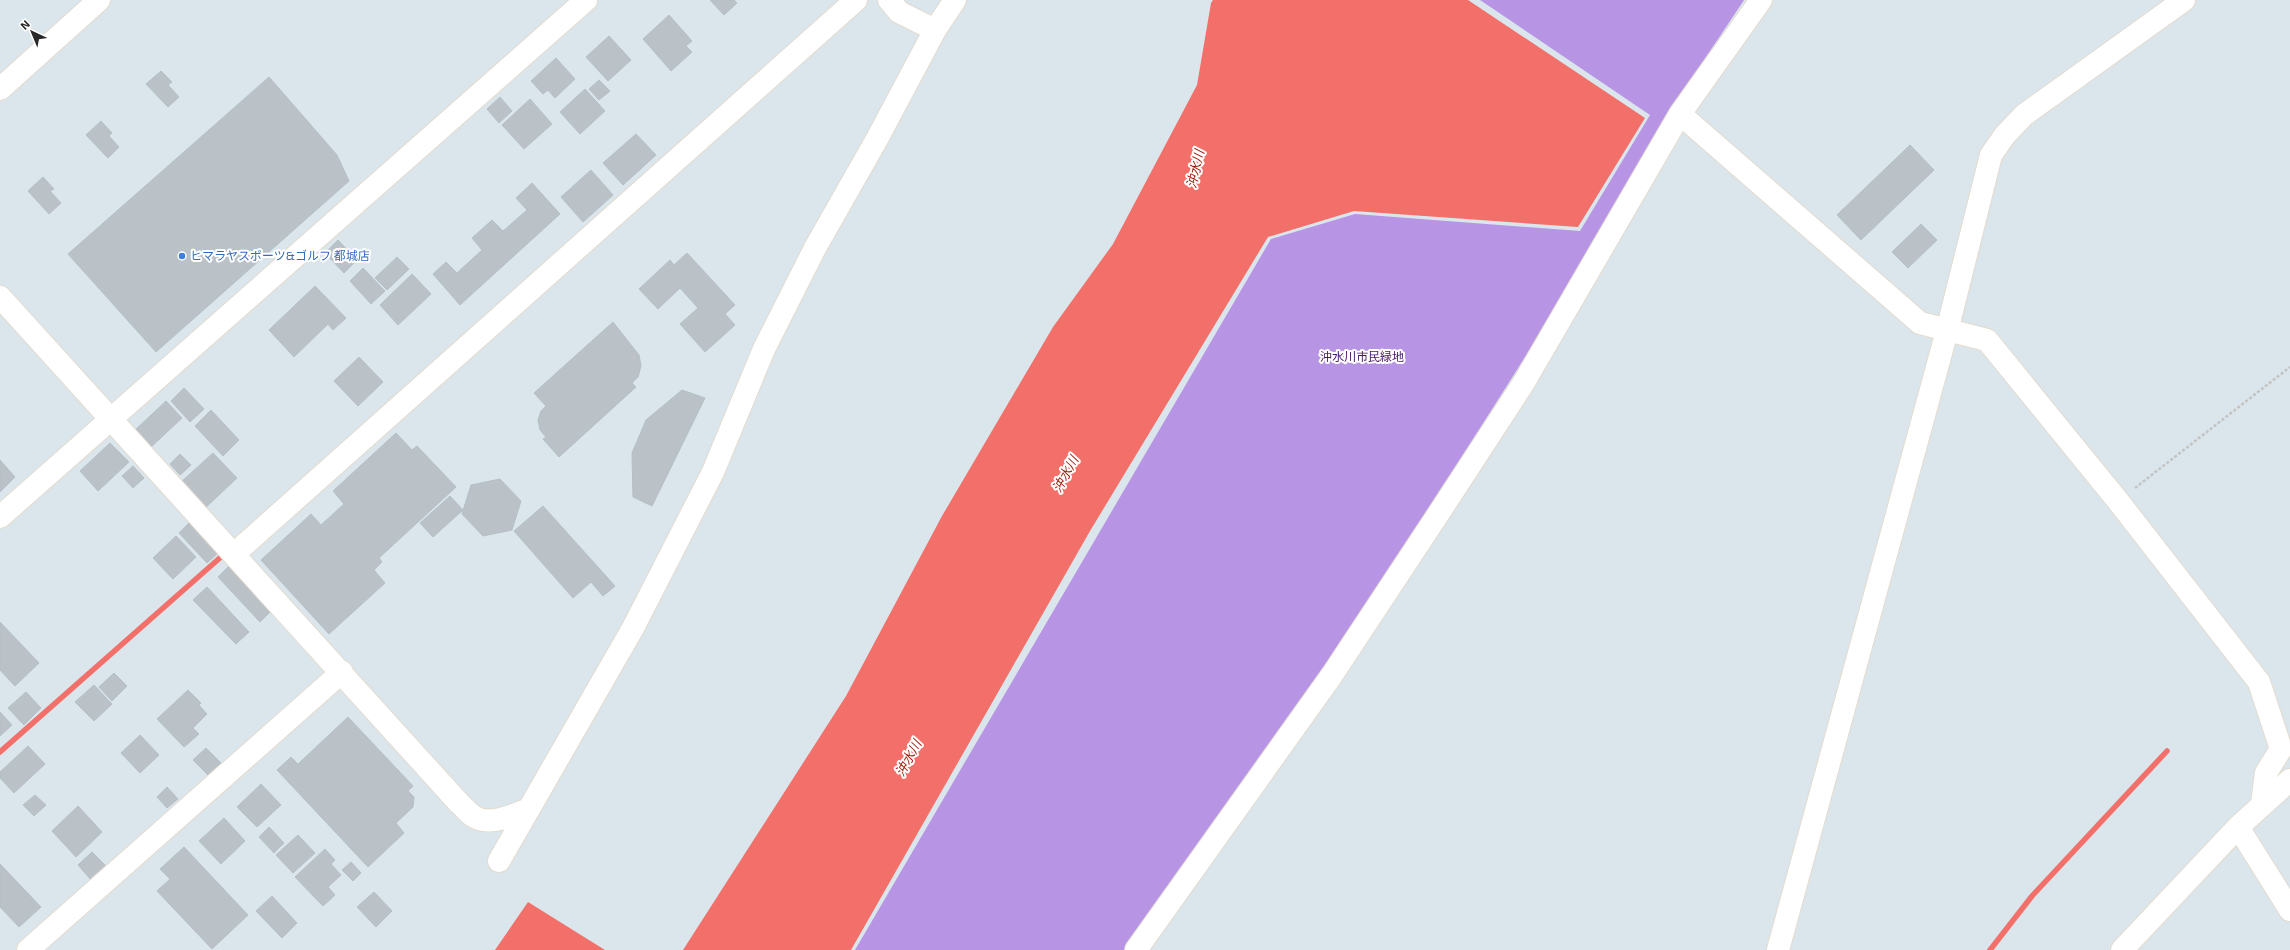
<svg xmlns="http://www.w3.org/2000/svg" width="2290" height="950" viewBox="0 0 2290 950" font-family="'Exo 2','Noto Sans JP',sans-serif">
<rect width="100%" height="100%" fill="#dae6ec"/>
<path fill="#b894e5" d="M1480 0H1744L1698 69 1596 245 1344 643 1126 950H855L1271 239 1355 214 1580 231 1650 115Z"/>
<path fill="#f27069" d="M1213 0H1468L1645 118 1578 227 1354 211 1268 237 1090 531 851 950H683L846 696 942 516 1053 327 1113 244 1197 85 1211 3Z
M528 902 605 950H495Z"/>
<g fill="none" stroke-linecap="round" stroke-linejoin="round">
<path stroke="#f27069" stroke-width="5.5" d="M0 752 222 556
M1990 950 2032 896 2167 751"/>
</g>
<path fill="#bac1c7" stroke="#b4bfc7" d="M710 0H734L737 3 724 15Z
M669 15 692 41 686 46 692 52 671 71 643 39Z
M609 36 631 60 608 81 586 57Z
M556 58 575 79 555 98 548 90 543 94 531 81Z
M161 71 172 82 168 85 179 97 168 107 146 84Z
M269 77 337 155 349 181 156 352 68 254Z
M599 80 610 91 599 100 589 89Z
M585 89 605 111 580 134 560 112Z
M500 97 512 111 499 123 487 109Z
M530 99 552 124 524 149 502 125Z
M101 121 112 133 109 136 119 147 108 158 86 135Z
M636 134 656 155 623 185 603 163Z
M1910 145 1934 170 1861 240 1837 215Z
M591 170 613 195 583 222 561 197Z
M43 177 54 189 50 191 61 203 49 214 28 191Z
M532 183 560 214 460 305 433 274 446 262 457 273 482 250 472 238 492 220 503 231 527 210 516 198Z
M1921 224 1937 240 1908 268 1892 252Z
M338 240 357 260 344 273 325 253Z
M687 253 735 305 725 314 735 325 705 352 680 324 698 308 680 288 658 309 639 289 670 260 674 265Z
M397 257 409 269 387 290 375 278Z
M363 268 385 291 371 304 350 281Z
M412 274 431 294 398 325 380 305Z
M315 286 346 318 333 330 328 324 294 357 269 330Z
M613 322 639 355 641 366 638 377 632 383 636 387 559 457 543 439 546 437 540 430 538 420 541 411 546 406 534 393Z
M359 357 383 382 358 406 334 381Z
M184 388 204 409 190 422 171 401Z
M682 390 705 398 652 506 633 497 632 453 646 420Z
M166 401 182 418 150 448 134 431Z
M211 410 239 440 223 456 195 426Z
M396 433 412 450 417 446 456 487 379 558 382 562 374 570 385 583 329 634 261 560 311 514 321 525 344 504 333 491Z
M110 443 129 462 98 491 80 471Z
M213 453 237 478 204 509 180 483Z
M180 454 191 465 180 475 170 464Z
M0 460 15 477 0 492Z
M133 466 144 478 133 488 122 476Z
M500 479 521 501 512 530 483 536 462 514 471 485Z
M450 496 463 510 433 537 420 523Z
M543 506 615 586 603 596 591 582 573 598 514 531Z
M189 523 218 553 207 563 179 533Z
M176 536 196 557 173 579 153 558Z
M229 566 271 611 260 622 218 577Z
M207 587 249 632 236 644 193 600Z
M0 622 39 663 15 686 0 670Z
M114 673 127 686 112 701 99 687Z
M94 685 112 704 94 721 75 702Z
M188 690 201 703 199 705 207 714 193 728 199 734 184 747 157 719Z
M26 692 41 708 24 725 8 708Z
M0 712 12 725 0 736Z
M348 717 413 786 408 791 414 797 413 807 396 823 404 833 368 867 277 770 291 757 298 764Z
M140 735 159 755 140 773 121 753Z
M28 746 45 764 14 793 0 778V772Z
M206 748 221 763 208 775 193 760Z
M261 784 281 805 257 827 237 807Z
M167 787 178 799 167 808 157 797Z
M35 795 46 805 34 816 23 805Z
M78 806 102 832 76 857 52 831Z
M224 818 245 841 221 864 199 841Z
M269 827 284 843 274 853 259 837Z
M298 835 315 853 293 873 276 855Z
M184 847 248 915 212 949 157 891 170 879 160 869Z
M325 849 335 860 331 864 341 875 328 887 335 895 323 906 295 877Z
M92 852 107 867 92 881 78 865Z
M351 862 361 873 353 881 342 870Z
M0 864 41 907 19 927 0 907Z
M374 892 392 911 376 927 357 907Z
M272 896 297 923 282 938 256 911Z"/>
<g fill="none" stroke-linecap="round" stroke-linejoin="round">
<g stroke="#e3dbcf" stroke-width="24">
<path id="street" d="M889 0 899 12 935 30
M0 89 99 0
M1680 114 1920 323 1987 340 2118 501 2259 682 2281 749 2266 773 2262 804
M0 297 459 803C464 807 468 813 473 816 489 827 512 815 527 810
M0 517 586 0
M234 554 856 0
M2238 827 2290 910
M499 861 633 628 713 472 764 349 815 248 877 139 935 30 955 0
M28 950 342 672
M1136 950 1332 675 1437 516 1523 384 1680 114 1761 0
M2122 950 2238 827 2290 780"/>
</g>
<g stroke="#e3dbcf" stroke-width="24">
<path id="secondary" d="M1778 950 1947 331 1991 155 2005 135 2024 115 2184 0"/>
</g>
<path stroke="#c3c3c3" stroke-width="2.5" stroke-dasharray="3 2" stroke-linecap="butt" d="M2135 488 2290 367"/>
<use href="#street" stroke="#fff" stroke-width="22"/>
<use href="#secondary" stroke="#fff" stroke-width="22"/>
</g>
<circle fill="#3f7fe0" stroke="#fff" stroke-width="1.5" cx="182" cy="256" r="4"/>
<g text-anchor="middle" stroke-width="4" stroke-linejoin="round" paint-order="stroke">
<g font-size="12" fill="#366cbe" stroke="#fff" text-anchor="start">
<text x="190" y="260">ヒマラヤスポーツ&amp;ゴルフ 都城店</text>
</g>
<g font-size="12" fill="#461768" stroke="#fff">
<text x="1362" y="361">沖水川市民緑地</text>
</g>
<g font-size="13" font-style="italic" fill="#9d1c09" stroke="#fff">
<text transform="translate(1195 169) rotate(-77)" y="5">沖水川</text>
<text transform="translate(1065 474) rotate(-61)" y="5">沖水川</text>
<text transform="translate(908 758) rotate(-61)" y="5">沖水川</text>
</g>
</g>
<g transform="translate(32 32) rotate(316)" stroke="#ffffff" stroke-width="3" paint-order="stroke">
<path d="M0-3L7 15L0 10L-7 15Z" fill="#292929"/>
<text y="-6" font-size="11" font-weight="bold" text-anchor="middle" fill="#292929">N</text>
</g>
</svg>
